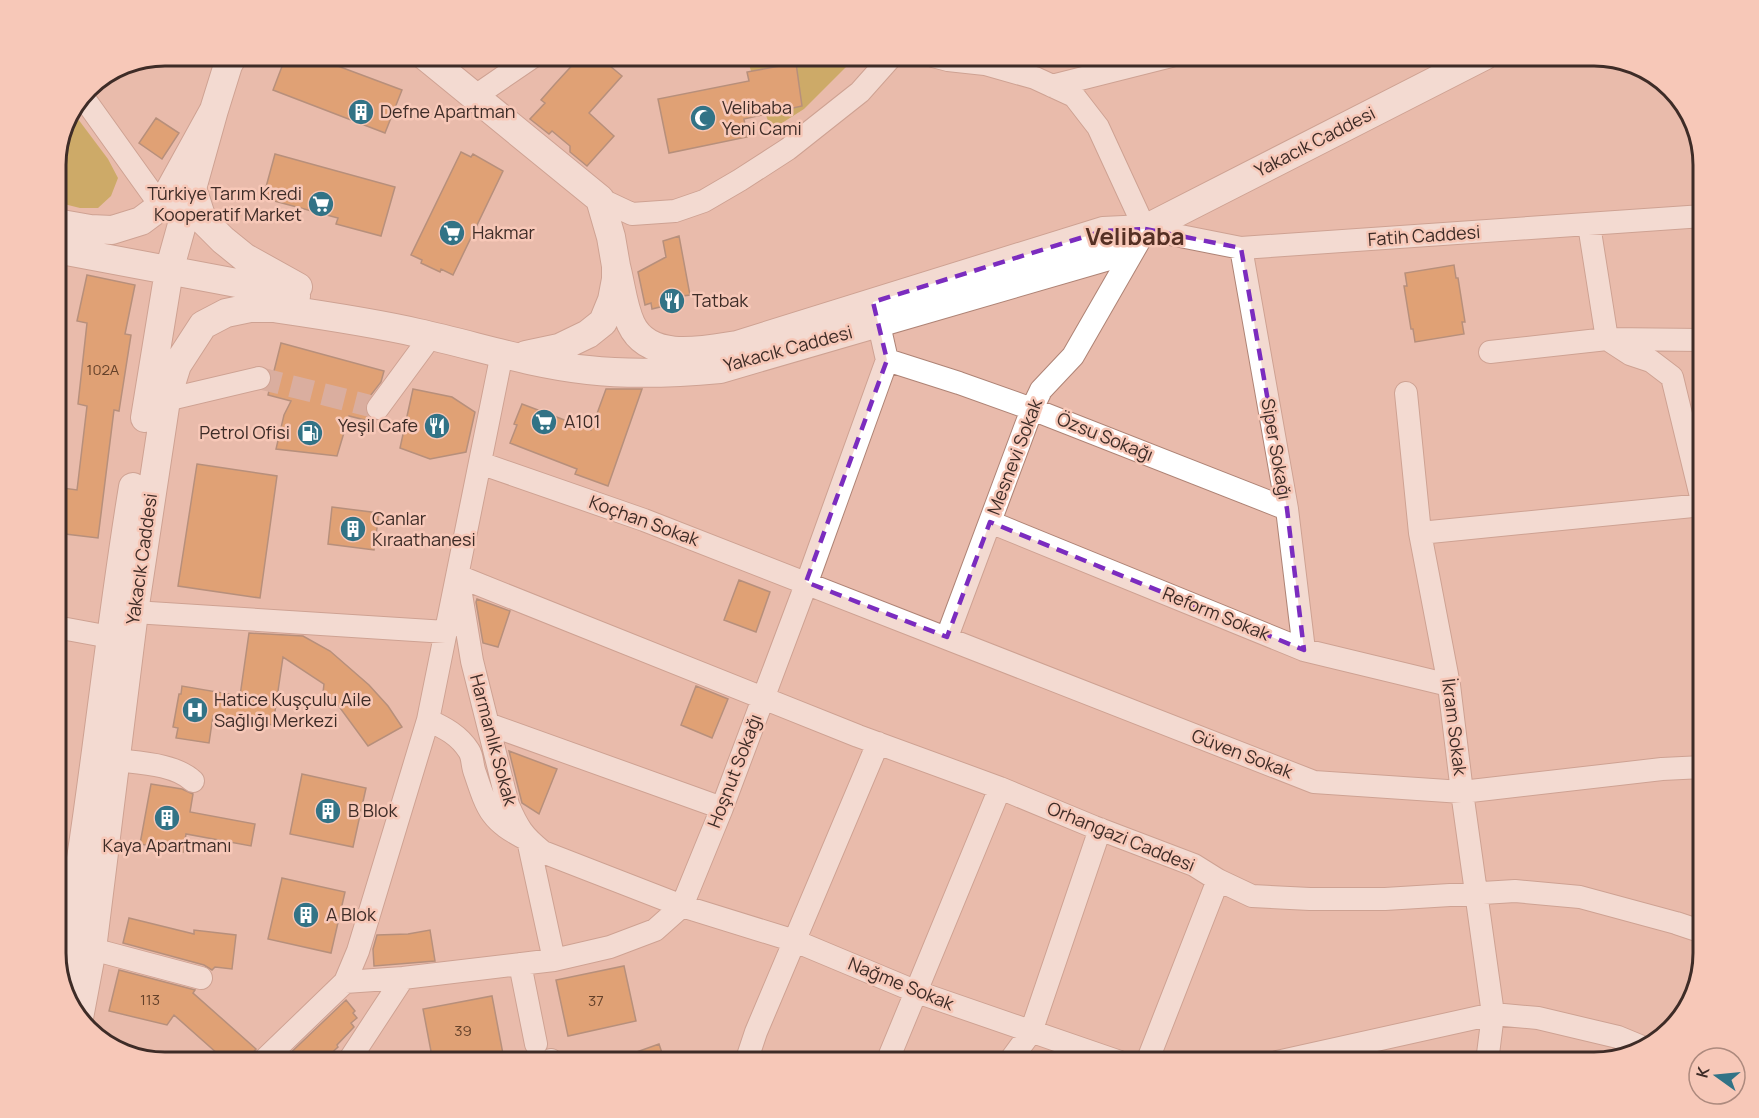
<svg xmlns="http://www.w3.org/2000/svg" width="1759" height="1118" viewBox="0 0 1759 1118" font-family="Manrope,sans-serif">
<rect width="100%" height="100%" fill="#e9bbac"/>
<path fill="#aa9617" d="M746 56H857L804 109 771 130Z
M75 115 108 159 118 178 111 196 98 208H80L56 202V158Z"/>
<path fill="#d58034" stroke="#7b5a41" stroke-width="1.5" d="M286 56H311L402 90 385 133 273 90Z
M587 56H598L622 76 589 113 614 136 587 166 570 152V146L552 131 549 134 530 119 545 103 541 100 555 84 578 59 582 61Z
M796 63 802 106 744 119 747 137 669 153 658 99 749 81 747 72Z
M156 118 179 133 162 159 139 143Z
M461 152 471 157 473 154 503 171 453 275 441 269 440 272 421 263 422 260 411 255Z
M275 154 395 187 381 236 336 224 338 218 263 198Z
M679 236 690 295 683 296 684 301 652 309 651 303 645 305 638 272 666 257 663 241Z
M1454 265 1456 278H1458L1465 322H1462L1464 334 1415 342 1413 329H1411L1404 286H1407L1405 273Z
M87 275 135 285 125 334 131 335 119 411 114 410 98 538 57 533 63 488 77 490 87 406 78 404 87 323 77 321Z
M281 343 384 371 381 382 367 400 365 406V413L369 418V421L349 416 337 456 276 449 284 415 291 401 268 395Z
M413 389 452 397 475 412 466 452 430 459 400 448Z
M606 389H642L608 486 575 474 577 469 510 443 517 425 514 424 522 404 591 430Z
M197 464 277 476 260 598 178 586Z
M332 507 379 513 374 550 328 544Z
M739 580 770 592 756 632 724 620Z
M477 599 510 611 498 647 483 643 476 602Z
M249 633 303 636 330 651 369 685 388 706 402 727 368 746 335 701 323 693 324 684 283 657 273 725 213 716 209 743 176 738 178 728 173 727 179 694H181L182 686 240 696Z
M696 686 728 699 712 738 681 725Z
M509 751 557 769 539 814 522 803Z
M302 774 366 788 353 847 290 834Z
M151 784 182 789 193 794 190 812 255 824 251 846 186 834 183 852 140 844Z
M56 857 64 858 56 912Z
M282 878 345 892 331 953 268 939Z
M129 918 194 934V930L236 935 232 969 215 967 212 970 204 965 123 943Z
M430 930 435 961 374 966 373 949 377 935 408 934Z
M624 966 636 1021 568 1036 556 980Z
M119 970 195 990 193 993 256 1049 249 1058V1062H227L174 1015 167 1025 109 1011Z
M492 996 503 1054 456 1062H433L423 1009Z
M346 1000 355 1011 353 1013 357 1018 351 1023 354 1027 337 1045 338 1047 326 1058 321 1052 309 1062H281Z
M659 1044 665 1062H614V1060Z"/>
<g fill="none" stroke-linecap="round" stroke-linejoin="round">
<path stroke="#c79e91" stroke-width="22" stroke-dasharray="22 11" stroke-linecap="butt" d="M259 378 378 408"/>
<g stroke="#ae8375" stroke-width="24">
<path id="minor" d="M933 56 948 60 985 64 1035 78 1074 96 1098 127 1145 229
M1052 86 1171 56
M83 97 161 206
M474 97 534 56
M600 199 632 214 675 211 704 201 740 180 788 149 860 92 892 56
M1589 225 1607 339 1630 354 1651 361 1672 377 1703 505
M1145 229 1241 248 1703 216
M1241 248 1287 509 1304 650
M1490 352 1607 339 1703 340
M887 360 959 383 1032 409 1287 509
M1406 393 1420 533 1449 685 1462 792 1493 1014 1487 1062
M166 400 259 378
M378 408 431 336
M480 463 644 520 1314 782 1462 792 1662 769 1703 767
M990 522 1304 650 1449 685
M1420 533 1703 505
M458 576 858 736 1000 788 1094 827 1194 865 1218 880 1252 896 1310 899H1385L1515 891 1580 897 1676 923 1703 932
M458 576 472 661 508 805C518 828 523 836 543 852L682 906 795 941 917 992 1120 1062
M134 612 446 632
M56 627 110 637
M947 637 1032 409 1041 390 1073 356 1142 236
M428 720C445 728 459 735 469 751 473 757 472 766 475 773 488 812 491 821 528 840L554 960
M488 724 722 808
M116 760C140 763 175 764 193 781
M92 949 201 978
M520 964 536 1044
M345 982 403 978 554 960 610 947 655 930 682 906 722 808 811 571 887 360 875 307
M551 1060V1062
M262 1062 345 982 358 951 428 720 502 353
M348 1062 403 978
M746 1062 756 1032 878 743
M887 1062 1000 788
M1009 1062 1031 1032 1100 829
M1147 1062 1218 880
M1277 1062 1493 1014 1538 1018 1618 1037 1647 1049"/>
</g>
<g stroke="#ae8375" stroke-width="30">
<path id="major" d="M425 56 600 199 611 237 616 266V279L612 300 603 322 588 334 559 348 526 355
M192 188 202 219 223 240 244 257 298 287
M56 223 90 229 112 230 141 221 161 206 214 110 228 65 233 56
M56 249 242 284 296 296
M616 266C621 285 623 307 631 324 649 363 705 350 737 345L1103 231 1145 229
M145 418 169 271 214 110
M61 977C92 815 106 650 133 487
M79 1018 92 949 134 612 166 400 177 365 203 325 226 313 250 308H273C321 315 370 322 418 333 474 345 530 364 588 370 632 375 676 373 720 369L1112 255 1145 229 1484 56"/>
</g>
<use href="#minor" stroke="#fff" stroke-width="22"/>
<use href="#major" stroke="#fff" stroke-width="28"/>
</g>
<path d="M0 0H1759V1118H0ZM1145 229 1241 248 1287 509 1304 650 990 522 947 637 806 582 887 360 873 302 1103 231Z" fill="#e9bbac" fill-opacity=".55" fill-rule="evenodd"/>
<path fill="none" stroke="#7b2cbf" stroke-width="4.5" stroke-dasharray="12 8" stroke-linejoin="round" d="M1145 229 1241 248 1287 509 1304 650 990 522 947 637 806 582 887 360 873 302 1103 231Z"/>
<defs>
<g id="building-disc" transform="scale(1.35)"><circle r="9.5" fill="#327386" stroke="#f7c8b8"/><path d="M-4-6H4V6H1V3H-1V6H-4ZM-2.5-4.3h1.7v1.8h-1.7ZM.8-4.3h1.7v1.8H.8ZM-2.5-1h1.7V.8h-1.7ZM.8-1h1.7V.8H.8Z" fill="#fff"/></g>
<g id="mosque-disc" transform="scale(1.35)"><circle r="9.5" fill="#327386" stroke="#f7c8b8"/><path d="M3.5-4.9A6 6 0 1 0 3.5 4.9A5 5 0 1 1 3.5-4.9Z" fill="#fff"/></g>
<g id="supermarket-disc" transform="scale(1.35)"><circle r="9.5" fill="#327386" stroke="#f7c8b8"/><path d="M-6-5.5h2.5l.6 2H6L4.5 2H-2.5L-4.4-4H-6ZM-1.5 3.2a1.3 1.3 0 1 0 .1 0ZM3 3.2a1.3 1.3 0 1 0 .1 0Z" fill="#fff"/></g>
<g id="restaurant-disc" transform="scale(1.35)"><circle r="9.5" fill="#327386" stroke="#f7c8b8"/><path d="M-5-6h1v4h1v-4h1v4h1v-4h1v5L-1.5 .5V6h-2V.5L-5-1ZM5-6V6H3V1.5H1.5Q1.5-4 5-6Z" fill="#fff"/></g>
<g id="fuel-disc" transform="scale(1.35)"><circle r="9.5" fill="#327386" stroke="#f7c8b8"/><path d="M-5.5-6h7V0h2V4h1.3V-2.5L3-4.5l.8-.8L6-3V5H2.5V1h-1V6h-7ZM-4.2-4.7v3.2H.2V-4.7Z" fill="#fff"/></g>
<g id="hospital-disc" transform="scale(1.35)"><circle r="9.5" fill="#327386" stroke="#f7c8b8"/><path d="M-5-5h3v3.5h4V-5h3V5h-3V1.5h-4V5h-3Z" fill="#fff"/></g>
</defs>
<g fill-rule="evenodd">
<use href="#building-disc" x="361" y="112"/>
<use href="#mosque-disc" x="703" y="118"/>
<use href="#supermarket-disc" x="321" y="204"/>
<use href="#supermarket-disc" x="452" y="233"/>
<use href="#restaurant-disc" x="672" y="301"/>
<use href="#supermarket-disc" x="544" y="422"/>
<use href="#restaurant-disc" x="437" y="426"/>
<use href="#fuel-disc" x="310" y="433"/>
<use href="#building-disc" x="353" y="529"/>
<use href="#hospital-disc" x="195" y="710"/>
<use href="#building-disc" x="328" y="811"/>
<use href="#building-disc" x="167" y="818"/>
<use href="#building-disc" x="306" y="915"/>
</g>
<g text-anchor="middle" stroke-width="5" stroke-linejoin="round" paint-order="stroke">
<g font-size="15" fill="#64412a">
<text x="103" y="375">102A</text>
<text x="150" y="1005">113</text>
<text x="596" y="1006">37</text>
<text x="463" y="1036">39</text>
</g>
<g font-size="18" fill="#3e2c27" stroke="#f7c8b8" text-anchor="start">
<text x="722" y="114">Velibaba<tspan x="722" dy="21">Yeni Cami</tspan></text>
<text x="380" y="118">Defne Apartman</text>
<text x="302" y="200" text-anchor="end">Türkiye Tarım Kredi<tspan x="302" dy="21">Kooperatif Market</tspan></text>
<text x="472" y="239">Hakmar</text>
<text x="692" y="307">Tatbak</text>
<text x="564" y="428">A101</text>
<text x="418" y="432" text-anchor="end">Yeşil Cafe</text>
<text x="290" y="439" text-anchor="end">Petrol Ofisi</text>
<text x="372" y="525">Canlar<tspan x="372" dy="21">Kıraathanesi</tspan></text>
<text x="214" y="706">Hatice Kuşçulu Aile<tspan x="214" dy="21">Sağlığı Merkezi</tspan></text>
<text x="348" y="817">B Blok</text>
<text x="167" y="852" text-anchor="middle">Kaya Apartmanı</text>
<text x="326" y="921">A Blok</text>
</g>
<g font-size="18" fill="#3e2c27" stroke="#f7c8b8">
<text transform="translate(1315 142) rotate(-27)" y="6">Yakacık Caddesi</text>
<text transform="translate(1424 236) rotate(-4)" y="6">Fatih Caddesi</text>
<text transform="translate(788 349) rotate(-15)" y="6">Yakacık Caddesi</text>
<text transform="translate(1105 437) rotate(22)" y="6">Özsu Sokağı</text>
<text transform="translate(1276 449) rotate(80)" y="6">Siper Sokağı</text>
<text transform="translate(1015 457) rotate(-69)" y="6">Mesnevi Sokak</text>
<text transform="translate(644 521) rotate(20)" y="6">Koçhan Sokak</text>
<text transform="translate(142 559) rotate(-82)" y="6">Yakacık Caddesi</text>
<text transform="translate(1216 614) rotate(22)" y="6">Reform Sokak</text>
<text transform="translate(1454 727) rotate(83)" y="6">İkram Sokak</text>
<text transform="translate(493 740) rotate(75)" y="6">Harmanlık Sokak</text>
<text transform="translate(1242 754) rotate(21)" y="6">Güven Sokak</text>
<text transform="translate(735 771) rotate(-69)" y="6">Hoşnut Sokağı</text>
<text transform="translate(1121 837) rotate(22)" y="6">Orhangazi Caddesi</text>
<text transform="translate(901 984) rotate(22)" y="6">Nağme Sokak</text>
</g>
<g font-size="24" font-weight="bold" fill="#553024" stroke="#f7c8b8">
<text x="1135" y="245">Velibaba</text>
</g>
</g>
<path d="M0 0H1759V1118H0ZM165 66H1594A99 99 0 0 1 1693 165V953A99 99 0 0 1 1594 1052H165A99 99 0 0 1 66 953V165A99 99 0 0 1 165 66Z" fill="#f7c8b8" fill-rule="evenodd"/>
<path fill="none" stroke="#3e2c27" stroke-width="3" d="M165 66H1594A99 99 0 0 1 1693 165V953A99 99 0 0 1 1594 1052H165A99 99 0 0 1 66 953V165A99 99 0 0 1 165 66Z"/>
<g transform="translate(1717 1076) rotate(285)"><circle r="28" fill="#f7c8b8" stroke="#ad8a7e" stroke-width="1.5"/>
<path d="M0-4.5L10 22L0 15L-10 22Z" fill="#327386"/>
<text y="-9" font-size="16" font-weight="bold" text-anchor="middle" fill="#3e2c27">K</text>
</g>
</svg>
